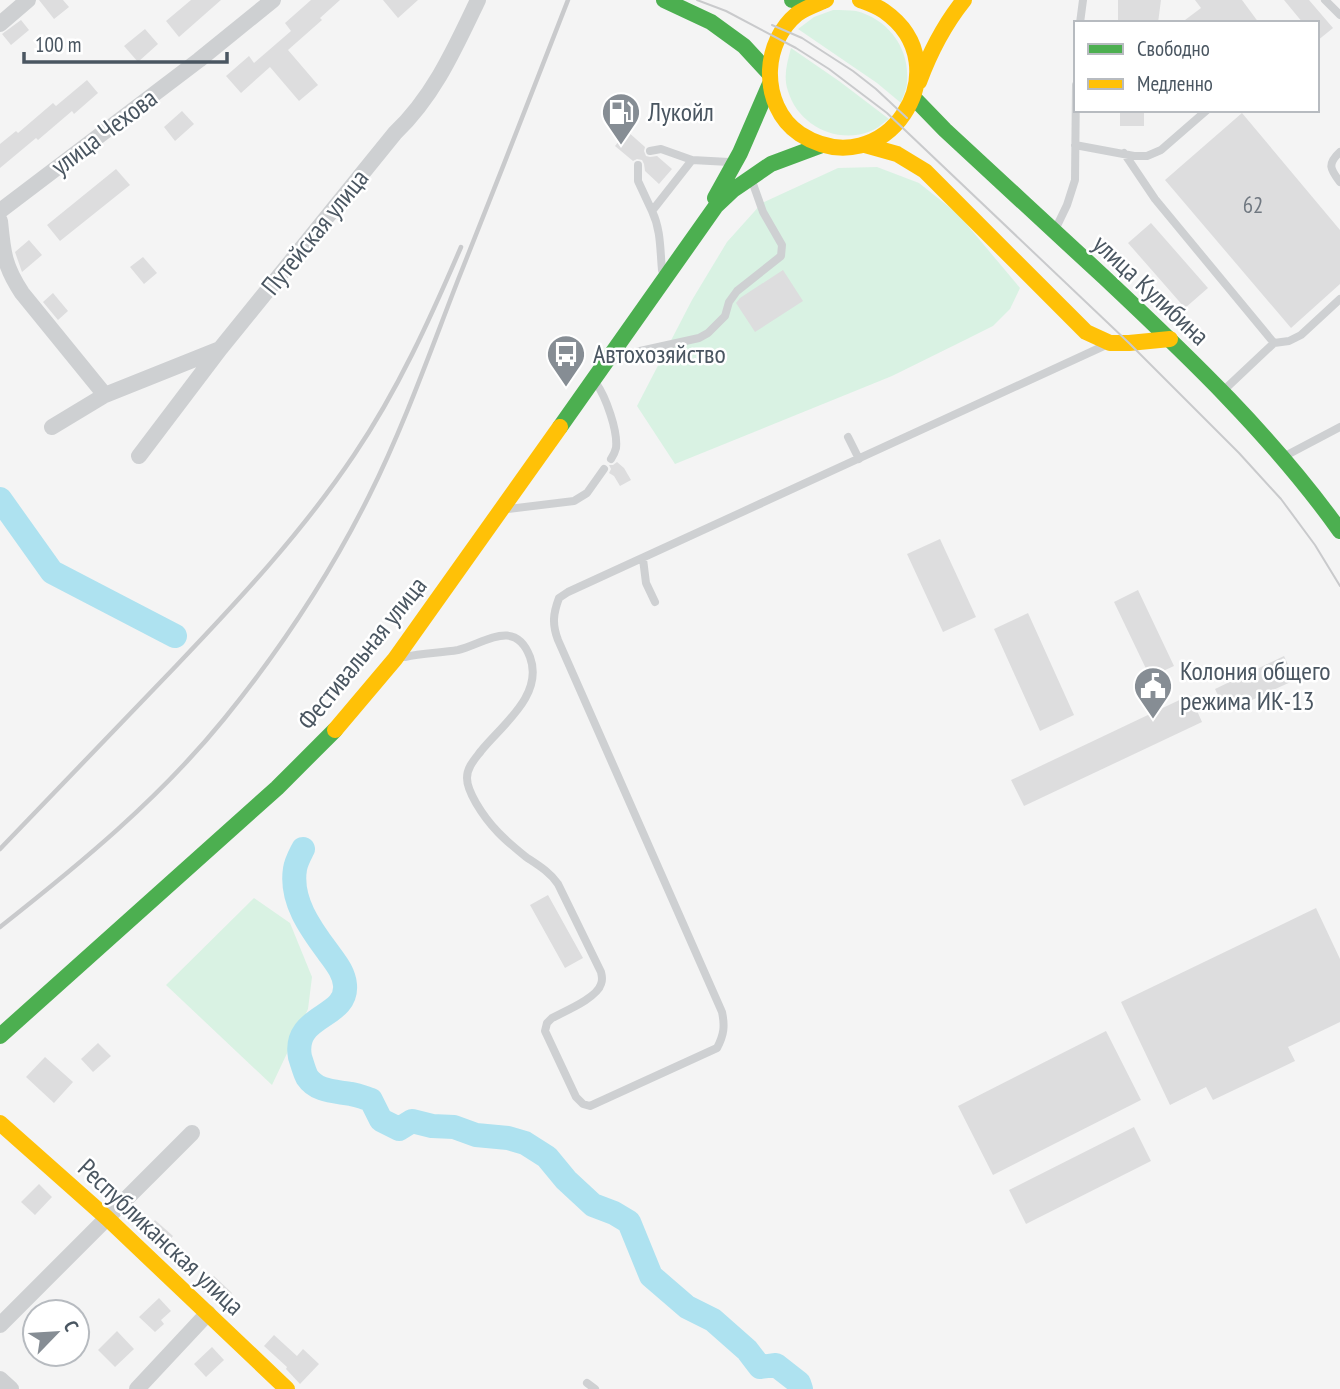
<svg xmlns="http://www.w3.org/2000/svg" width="1340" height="1389" viewBox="0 0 1340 1389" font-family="'PT Sans Narrow',sans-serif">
<rect width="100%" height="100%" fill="#f4f4f4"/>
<path fill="#d9f2e3" d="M833 10C841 10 849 10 856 11 888 19 910 48 907 82 907 89 903 96 901 103L877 83 798 29 814 17Z
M791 48 839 81 889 119C883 123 877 129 871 131 837 145 798 125 788 91 783 77 787 63 791 48Z
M877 167 919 183 958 214 1020 288 1010 309 993 326 969 338 892 376 675 464 637 406 692 300 727 242 762 203 838 168Z
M254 898 290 923 312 977 308 1009 272 1085 166 985Z"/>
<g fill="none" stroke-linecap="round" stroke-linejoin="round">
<path stroke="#aee2f0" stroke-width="24" d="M0 499 52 572 175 636
M303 849C300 855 296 862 295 869 290 900 310 928 328 952 335 962 344 972 345 985 348 1019 292 1014 300 1057 302 1063 304 1071 307 1077 317 1092 335 1091 351 1094 358 1095 365 1098 371 1100L381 1120 399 1129 412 1121 432 1126 454 1127 476 1135 508 1138 525 1143 547 1157 566 1180 593 1205 614 1213 629 1222 651 1276 687 1307 713 1320 747 1350 760 1367 776 1365 799 1383 801 1389"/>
</g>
<path fill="#ddddde" d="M39 0H63L69 7 54 19Z
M191 0H221L179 37 166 21Z
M311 0H340L320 18 322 20 288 50 318 85 299 101 270 67 241 93 226 76 249 56 254 63 291 31 285 23Z
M383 0H418L398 18Z
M1118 0H1161L1158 23H1118Z
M1195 0H1242L1259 23H1181L1201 8Z
M1284 0H1309L1333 28 1317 41V23H1303Z
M21 20 29 30 11 45 2 34Z
M145 29 158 44 138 62 124 46Z
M87 80 98 93 74 114 72 111 38 140 36 138 0 168V144L16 131 18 133 53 103 56 106Z
M1120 110H1144V126H1120Z
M182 111 194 124 175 141 164 127Z
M1242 113 1340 230V284L1291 328 1165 180Z
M627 131 645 147 644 151 646 156 650 157 657 156 672 169 659 184 645 171 644 164 642 160 637 159 633 161 615 146Z
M116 169 130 185 60 241 47 225Z
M1151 223 1208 288 1185 308 1128 243Z
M29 240 42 255 22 272 15 252Z
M143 257 157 273 144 284 130 267Z
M783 270 803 301 755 332 736 303 740 298Z
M53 293 68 311 58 320 43 302Z
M617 462 624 468 631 480 620 486 614 476 609 473 611 469 609 465H613Z
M940 539 976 617 943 632 907 554Z
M1138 590 1174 666 1150 677 1114 602Z
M1028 613 1074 715 1040 731 994 629Z
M1284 656 1295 680 1226 712 1215 689Z
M1190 695 1202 722 1024 806 1011 780Z
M548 895 583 958 565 968 530 905Z
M1316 908 1340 959V1022L1288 1047 1295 1061 1213 1100 1206 1087 1170 1105 1121 1002Z
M1106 1031 1141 1100 993 1175 958 1106Z
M98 1043 111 1056 93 1072 81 1059Z
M45 1057 73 1082 54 1103 26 1077Z
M1134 1127 1151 1161 1026 1224 1009 1190Z
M39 1184 52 1197 35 1215 21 1202Z
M155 1220 173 1236 162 1249 144 1233Z
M214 1276 232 1293 219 1306 202 1289Z
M159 1298 171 1311 161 1320 164 1324 155 1332 139 1317Z
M117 1331 134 1349 115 1367 98 1350Z
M274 1335 297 1356 303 1349 319 1364 300 1384 286 1369 287 1367 264 1346Z
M212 1347 224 1360 206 1377 194 1364Z"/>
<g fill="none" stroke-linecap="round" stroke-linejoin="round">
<path stroke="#ced0d2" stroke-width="8" d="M1325 0 1340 15
M1080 23 1083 0
M1075 145 1134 156H1147L1161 150 1207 110
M650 151 661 149 692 160
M1340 152C1327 164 1330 169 1340 182
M1124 153 1155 199 1274 343
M638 165V181L652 211
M1055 230 1067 205 1075 180 1076 85
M662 270C660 249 661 230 652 211L692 160 729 162
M615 360 631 353 699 338 708 333 725 316 729 302 737 291 781 256 782 245 763 212 752 181
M596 383C606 397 618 431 616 448 615 452 613 456 611 459
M1224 390 1274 343 1289 341 1301 335 1340 299
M848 437 859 459
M1285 456 1340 427
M508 509 574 501 587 493 604 469
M643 559 646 583 655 602
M405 657C422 653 440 653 458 650 484 644 515 617 530 657 544 695 502 725 481 751 475 759 467 767 467 778 467 786 472 796 476 803 490 827 505 840 526 857 538 865 550 872 558 884L601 972C602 977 603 979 601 984 597 998 565 1011 552 1018L547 1023 545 1031 576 1097 583 1104 590 1106 717 1048C724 1035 725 1026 722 1012L558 640C552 624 553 614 559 598L568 592 1106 345
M587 1383 595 1389"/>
<path stroke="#ced0d2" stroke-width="16" d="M0 24 28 0
M0 211 199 60 273 0
M0 221C3 252 4 266 22 293L105 395 220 349
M52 427 105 395
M139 456 220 349 395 133C434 96 455 48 478 0
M0 1325 192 1133
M0 1379 11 1389
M137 1389 208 1313"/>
<path stroke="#4caf50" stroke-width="16" d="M664 0 711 22 744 46 768 72
M792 0 823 1
M914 98 945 130C998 179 1052 229 1105 278 1189 357 1273 437 1340 531
M715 198 740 153 769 86
M560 427 716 206 733 190 771 164 822 145
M0 1036 277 788 335 730"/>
<path stroke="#ffc107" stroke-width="16" d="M826 0C817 4 805 8 797 14 780 28 771 49 770 70 769 95 779 120 800 134 885 188 964 67 884 11 877 6 868 3 860 0
M919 82C930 52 944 25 964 0
M865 145 897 154 925 171 1086 332 1110 343H1129L1170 339
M335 730 395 659 560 427
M0 1123 107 1218 287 1389"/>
<path stroke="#c9cacc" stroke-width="2" d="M697 0 726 11 796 48 829 69 887 113 1129 343 1239 453 1281 499 1315 545 1340 586
M772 25 802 38 853 71 876 89 907 118"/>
<path stroke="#c9cacc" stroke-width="4.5" d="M0 849C59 788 118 727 176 666 240 599 303 531 354 455 398 390 430 319 461 247
M0 927C80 864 159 799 224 719 280 650 329 576 369 496 404 426 430 352 458 280 495 187 532 93 568 0"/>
</g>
<defs>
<g id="fuel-pin" transform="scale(2.0125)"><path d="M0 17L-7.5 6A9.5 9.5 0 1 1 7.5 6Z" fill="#868d94" stroke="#fff"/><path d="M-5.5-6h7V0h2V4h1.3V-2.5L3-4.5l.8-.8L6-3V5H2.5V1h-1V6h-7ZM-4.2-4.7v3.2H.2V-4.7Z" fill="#fff"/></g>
<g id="bus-pin" transform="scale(2.0125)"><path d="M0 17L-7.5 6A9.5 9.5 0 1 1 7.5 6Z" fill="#868d94" stroke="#fff"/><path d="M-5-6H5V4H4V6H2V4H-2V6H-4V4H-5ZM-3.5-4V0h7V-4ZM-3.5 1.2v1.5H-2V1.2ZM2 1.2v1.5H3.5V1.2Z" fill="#fff"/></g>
<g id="civic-pin" transform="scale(2.0125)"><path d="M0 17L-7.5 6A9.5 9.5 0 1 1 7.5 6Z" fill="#868d94" stroke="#fff"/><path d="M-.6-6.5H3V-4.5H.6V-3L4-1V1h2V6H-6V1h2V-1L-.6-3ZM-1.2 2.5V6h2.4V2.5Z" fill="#fff"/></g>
</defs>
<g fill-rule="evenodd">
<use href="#fuel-pin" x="621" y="112"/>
<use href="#bus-pin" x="566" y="354"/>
<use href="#civic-pin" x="1153" y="686"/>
</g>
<g text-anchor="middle" stroke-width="5" stroke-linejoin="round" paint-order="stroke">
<g font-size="23" fill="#707881">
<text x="1253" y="213">62</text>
</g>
<g font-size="26" fill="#4a5661" stroke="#fff" text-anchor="start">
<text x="648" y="121">Лукойл</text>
<text x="593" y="363">Автохозяйство</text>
<text x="1180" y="680">Колония общего<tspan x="1180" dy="30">режима ИК-13</tspan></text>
</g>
<g font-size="26" fill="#4a5661" stroke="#fff">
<text transform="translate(104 132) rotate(-37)" y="9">улица Чехова</text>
<text transform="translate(315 232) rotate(-51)" y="9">Путейская улица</text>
<text transform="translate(1151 290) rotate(43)" y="9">улица Кулибина</text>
<text transform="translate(362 653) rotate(-51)" y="9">Фестивальная улица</text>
<text transform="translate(161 1237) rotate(43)" y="9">Республиканская улица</text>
</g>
</g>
<rect x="1074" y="21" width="245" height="91" fill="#ffffff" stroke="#b7bbc0" stroke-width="2"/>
<rect x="1088" y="44" width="35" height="10" fill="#4caf50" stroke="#b7bbc0" stroke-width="2"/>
<text x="1137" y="56" font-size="21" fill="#4a5661">Свободно</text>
<rect x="1088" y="79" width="35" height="10" fill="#ffc107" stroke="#b7bbc0" stroke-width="2"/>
<text x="1137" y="91" font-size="21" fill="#4a5661">Медленно</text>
<g transform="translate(56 1333) rotate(65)"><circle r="33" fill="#ffffff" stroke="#b7bbc0" stroke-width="2"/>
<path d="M0-5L12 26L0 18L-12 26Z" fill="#868d94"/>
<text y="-10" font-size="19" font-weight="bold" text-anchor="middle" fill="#4a5661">С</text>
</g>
<path d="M24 52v10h203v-10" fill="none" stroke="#4a5661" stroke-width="3.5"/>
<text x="35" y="52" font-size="21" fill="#4a5661" stroke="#ffffff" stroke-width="5" paint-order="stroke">100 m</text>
</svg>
